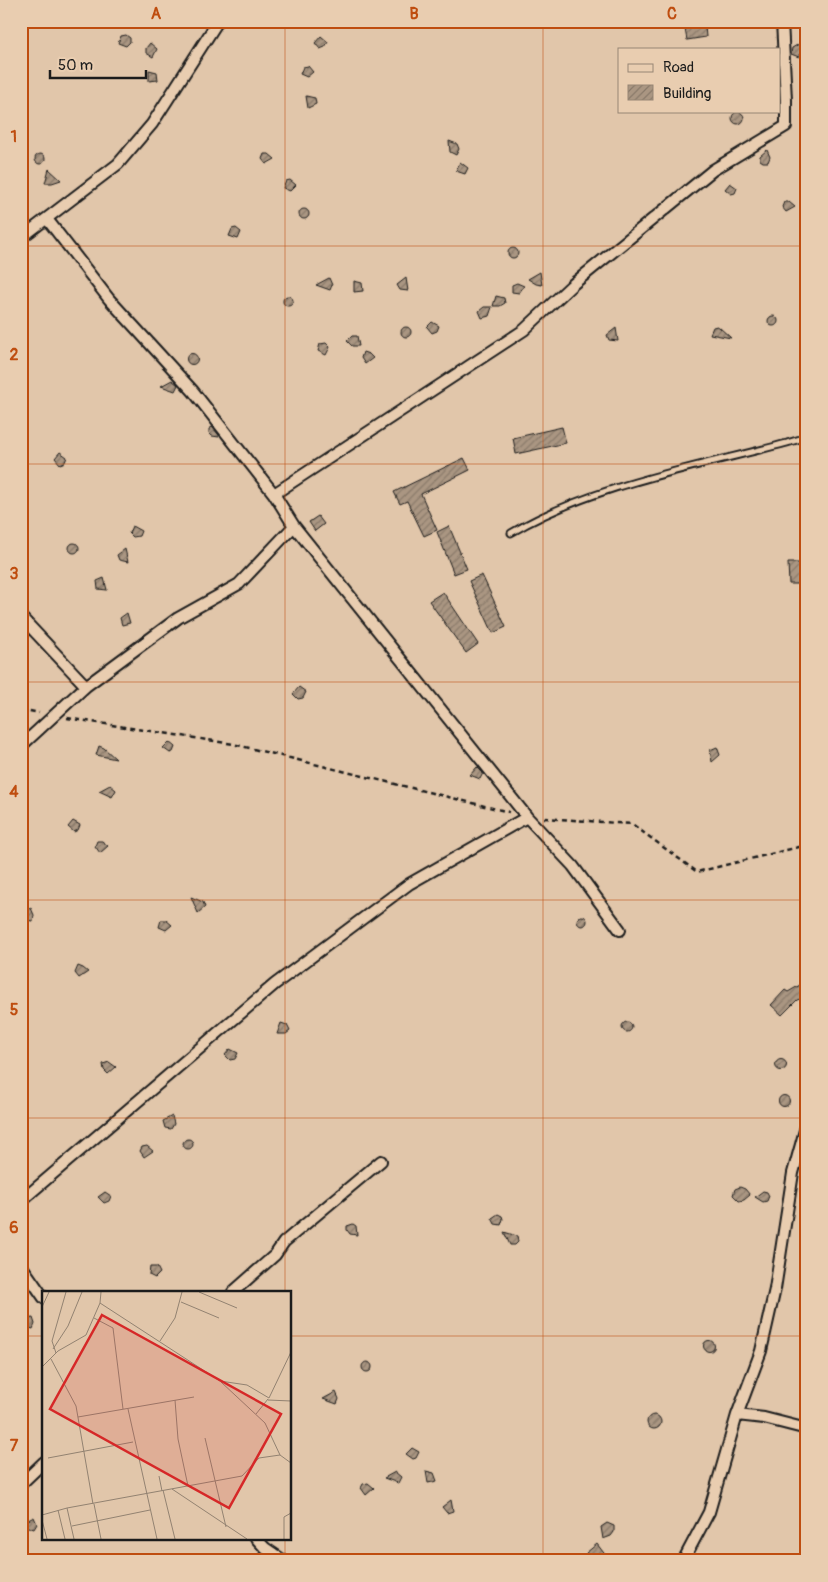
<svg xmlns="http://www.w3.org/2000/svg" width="828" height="1582" viewBox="0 0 828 1582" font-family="Pangolin,sans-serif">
<defs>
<pattern id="building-hatch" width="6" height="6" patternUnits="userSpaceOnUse" patternTransform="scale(1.25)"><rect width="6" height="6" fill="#aa9682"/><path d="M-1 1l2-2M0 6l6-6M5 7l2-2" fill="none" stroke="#8a7a6a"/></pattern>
</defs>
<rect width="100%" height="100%" fill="#e1c6aa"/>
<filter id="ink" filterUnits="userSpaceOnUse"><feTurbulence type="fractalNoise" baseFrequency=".02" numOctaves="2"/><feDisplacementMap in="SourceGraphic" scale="10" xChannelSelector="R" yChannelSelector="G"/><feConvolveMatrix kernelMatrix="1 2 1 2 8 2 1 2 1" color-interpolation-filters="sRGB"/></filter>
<g filter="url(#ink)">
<path fill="url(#building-hatch)" stroke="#1c1c1c" d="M705 26 706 37 687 40 685 29Z
M126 35 130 38V42L126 46 118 43 121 36Z
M321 36 328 42 325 47 320 49 315 43Z
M150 43 157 49 153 57 146 53V48Z
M799 44 802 51 799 57 791 54 792 48Z
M308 66 313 72 307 77 300 74 303 67Z
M149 70 157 72 158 80 149 81Z
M306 96 315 98 316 104 308 108Z
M732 118a6 6 0 1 1 12 0a6 6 0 1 1-12 0Z
M449 141 457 144 459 149 456 155 450 152Z
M767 150 770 157 768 162H763L760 160V156Z
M35 159a5 5 0 1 1 10 0a5 5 0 1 1-10 0Z
M264 154H269L275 159 266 164 262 159Z
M460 162 468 168 465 174 456 171Z
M49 169 61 180 52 183H45Z
M290 180 296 185 290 191 283 188 286 181Z
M730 183 737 188 735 193 731 194 725 189Z
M784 202H789L795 207 786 212 782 207Z
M299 214a5 5 0 1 1 10 0a5 5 0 1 1-10 0Z
M236 228 241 232 238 239 229 236 232 229Z
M508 253a5 5 0 1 1 10 0a5 5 0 1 1-10 0Z
M540 272 542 285 536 284 528 279Z
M329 278 332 285 330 290 316 285Z
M406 278 408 291 400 290 397 285Z
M354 281 362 283 363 291 354 292Z
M517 283 524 286 519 293 512 292V285Z
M283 301a5 5 0 1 1 10 0a5 5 0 1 1-10 0Z
M496 296 504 298 505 303 500 306H493Z
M484 307H492L489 316 482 318 479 311Z
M768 321a5 5 0 1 1 10 0a5 5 0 1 1-10 0Z
M432 322 439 326 437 331 432 333 427 327Z
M717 326 719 327 731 338 710 334 713 327Z
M401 332a5 5 0 1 1 10 0a5 5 0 1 1-10 0Z
M616 328 618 341 609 340 607 335Z
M352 336H357L359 346H352L347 341Z
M326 343 330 347 326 355 318 351 320 344Z
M363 352 369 354 373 358 365 364 361 358Z
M186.5 359a5.5 5.5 0 1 1 11 0a5.5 5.5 0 1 1-11 0Z
M172 380 178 385 175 391 161 386Z
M212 427 219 435V437L212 436 209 433V429Z
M562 427 566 443 516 454 513 438Z
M60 452 67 457 65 462 60 464 55 458Z
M464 458 470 470 421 494 437 530 424 536 407 501 400 504 394 492Z
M318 516 324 524 315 531 309 522Z
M132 526 141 531 139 536 133 537 129 533Z
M449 526 467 569 454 574 437 532Z
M69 548a5 5 0 1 1 10 0a5 5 0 1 1-10 0Z
M125 549 128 562 119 560 117 555Z
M788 563H806V584H789Z
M482 575 506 627 493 633 469 581Z
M104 578 107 590 98 589 97 581Z
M443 592 478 644 466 653 429 601Z
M127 613 130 623 122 625 120 618Z
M299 687 306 692 303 698 298 699 293 694Z
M169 742 175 747 173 752 170 753 163 748Z
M99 746 104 748 116 759 96 755Z
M717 747 720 755 712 762 710 750Z
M477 767 483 773 480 779 470 775Z
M110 785 116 790 112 797 99 791Z
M73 821 80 825 78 830 74 832 68 827Z
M97 841H102L108 846 100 853 95 846Z
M191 897 203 902 205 907 198 913Z
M31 908 34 915 33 921 25 920 23 914Z
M577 921a5 5 0 1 1 10 0a5 5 0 1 1-10 0Z
M161 920H166L172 925 166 930 159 927Z
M78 966 83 968 88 972 79 978 75 973Z
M800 985 807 990 806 997 797 1000 782 1015 771 1005 785 990 788 992Z
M622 1027a5 5 0 1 1 10 0a5 5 0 1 1-10 0Z
M281 1023 287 1025 290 1031 286 1034H277Z
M230 1049 238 1053 235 1059 230 1060 225 1055Z
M775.5 1065a5.5 5.5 0 1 1 11 0a5.5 5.5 0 1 1-11 0Z
M109 1062 116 1067 108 1074 104 1070 103 1064Z
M778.5 1101a5.5 5.5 0 1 1 11 0a5.5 5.5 0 1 1-11 0Z
M172 1116 174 1124 171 1129 165 1128 163 1121Z
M183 1144a5 5 0 1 1 10 0a5 5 0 1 1-10 0Z
M147 1146 153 1151 144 1157 140 1151 142 1147Z
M740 1187 745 1189 750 1195 744 1200 739 1201 733 1195 735 1189Z
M763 1191 767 1192 769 1196 767 1201 763 1202 755 1197Z
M105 1192 111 1196 109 1201 104 1203 98 1197Z
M498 1214 502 1216 503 1219 501 1225 495 1224 492 1218Z
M353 1224 356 1226 357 1235 350 1234 347 1230V1226Z
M504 1232 517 1236 518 1242 515 1245H510Z
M150 1267H157L160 1273 155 1278 149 1275Z
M33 1318 35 1324 33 1329 24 1326 26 1319Z
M703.5 1346a5.5 5.5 0 1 1 11 0a5.5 5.5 0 1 1-11 0Z
M362 1367a5 5 0 1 1 10 0a5 5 0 1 1-10 0Z
M336 1392 339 1399 337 1404 323 1399Z
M647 1422a7 7 0 1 1 14 0a7 7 0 1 1-14 0Z
M412 1448 419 1452 416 1458 413 1459 406 1454Z
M426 1471 434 1473 437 1481 428 1483Z
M395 1472 401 1477 398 1483 384 1478Z
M368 1483 374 1488 366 1495 361 1488 363 1484Z
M451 1500 453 1511 447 1513 442 1507Z
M34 1517 37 1524 34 1529 25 1526 28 1520Z
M607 1523 614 1526V1532L611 1536 603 1539 601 1527Z
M597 1544 610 1561H592L586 1553Z"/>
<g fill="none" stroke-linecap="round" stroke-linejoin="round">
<g stroke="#1c1c1c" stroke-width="9">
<path id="lane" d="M511 533C592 485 696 467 787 443L807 437"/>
</g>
<g stroke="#1c1c1c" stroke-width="14">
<path id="street" d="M47 219 109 299 193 391 274 494 294 526 527 817 573 866 620 930
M21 238 118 164 152 124 218 21
M274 494 524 330 572 285 713 170 786 126V100L782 21
M21 617 86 686
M21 746 86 686 178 618 239 584 294 526
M21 1201 275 984 409 884 527 817
M21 1265 44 1298
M233 1292 275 1255 284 1242 381 1161
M737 1415 764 1418 807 1429
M21 1484 44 1462
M256 1538 265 1548 284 1561
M683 1561 709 1512 737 1415 761 1351 775 1289 793 1173 807 1123"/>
</g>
<path stroke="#1c1c1c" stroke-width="2.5" stroke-dasharray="5 4" stroke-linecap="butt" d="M21 709 39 713
M67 718 233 744 509 812
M544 818 632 824 697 872 807 845"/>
<use href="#lane" stroke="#e9cdb0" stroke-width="5"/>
<use href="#street" stroke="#e9cdb0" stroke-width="10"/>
</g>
</g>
<path fill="none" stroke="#bf4d0f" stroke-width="1" stroke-opacity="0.55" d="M285 21V1292M543 21V1561M21 246H807M21 464H807M21 682H807M21 900H807M21 1118H807M21 1336H44M290 1336H807M285 1538V1561"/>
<g transform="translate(42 1291)">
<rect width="249" height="249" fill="#e1c6aa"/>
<path fill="none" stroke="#928271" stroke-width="1" d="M157 1 195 17M139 11 177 27M58 12 178 90 205 94 227 107 249 61M0 16 7 1M52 27 71 37 81 118M118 50 133 27 140 1M11 58 26 35 40 1M14 62 10 50 24 1M9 68 34 115 51 213M0 76 16 60 44 44 58 12 59 1M179 91 223 132 238 164 249 172M133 109 136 148 146 195M226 109 249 110M86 118 115 248M214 123 226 108M36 126 152 106M163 147 184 236M6 167 91 151M117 185 120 200M130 198 205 248M121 199 133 248M52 213 59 248M16 219 23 248M0 224 25 217M0 229 5 248M30 235 108 219M32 248 25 217 200 185 217 167 238 164M242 248V226L249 222"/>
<path fill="#d62828" fill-opacity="0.15" stroke="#d62828" stroke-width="2.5" d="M60 24 239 123 187 217 8 118Z"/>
<rect width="249" height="249" fill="none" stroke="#1c1c1c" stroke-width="2.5"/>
</g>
<rect width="828" height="1582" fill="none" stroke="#e9cdb0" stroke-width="55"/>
<rect x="618" y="48" width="162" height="65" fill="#e9cdb0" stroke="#978675"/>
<rect x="628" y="64" width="25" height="8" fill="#e9cdb0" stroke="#978675"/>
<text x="663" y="72" font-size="15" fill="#1c1c1c">Road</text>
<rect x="628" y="85" width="25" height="15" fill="url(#building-hatch)" stroke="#978675"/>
<text x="663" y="98" font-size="15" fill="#1c1c1c">Building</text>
<path d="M50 70v8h96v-8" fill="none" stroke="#1c1c1c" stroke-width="2.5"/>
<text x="58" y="70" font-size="15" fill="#1c1c1c" stroke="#e9cdb0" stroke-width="4" paint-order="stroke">50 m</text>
<rect x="28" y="28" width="772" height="1526" fill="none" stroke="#bf4d0f" stroke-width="2"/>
<g font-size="16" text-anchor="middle" font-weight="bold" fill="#bf4d0f">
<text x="156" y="19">A</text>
<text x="414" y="19">B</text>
<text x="672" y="19">C</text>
<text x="14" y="142">1</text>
<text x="14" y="360">2</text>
<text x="14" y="579">3</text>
<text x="14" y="797">4</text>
<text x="14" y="1015">5</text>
<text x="14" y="1233">6</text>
<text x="14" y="1451">7</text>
</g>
</svg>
